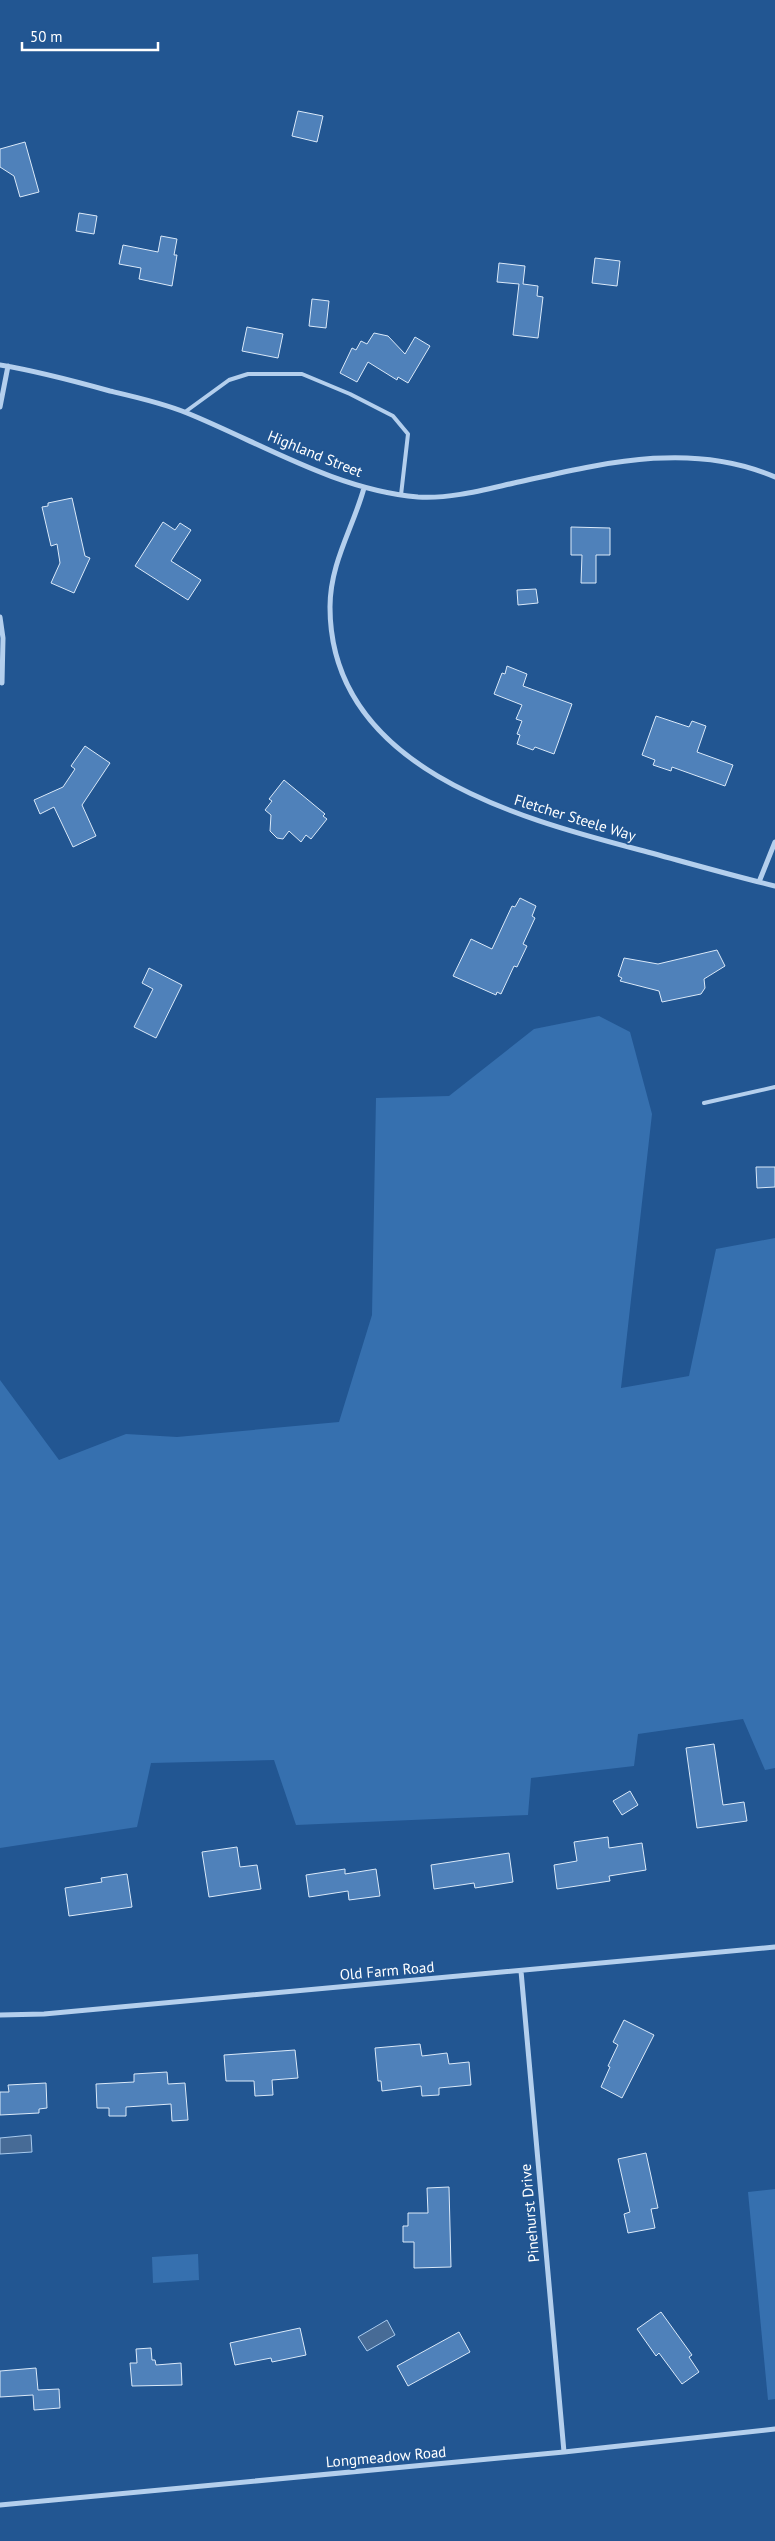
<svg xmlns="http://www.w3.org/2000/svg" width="775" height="2541" viewBox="0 0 775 2541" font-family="'PT Sans',sans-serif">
<rect width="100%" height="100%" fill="#225692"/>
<path fill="#3670af" d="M599 1016 630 1032 652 1114 621 1388 689 1376 716 1249 775 1238V1768L765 1770 743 1719 638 1734 634 1766 531 1778 528 1815 296 1825 274 1760 151 1763 137 1827 0 1848V1380L59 1460 126 1434 177 1437 339 1422 372 1315 376 1098 449 1096 534 1029Z
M775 2189V2399L768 2400 748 2192Z
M198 2254 199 2280 153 2283 152 2257Z"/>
<path fill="#476b96" stroke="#a8caee" d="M31 2135 32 2152 0 2154V2138Z
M387 2320 395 2335 367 2351 358 2337Z"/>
<path fill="#4f81ba" stroke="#dae9f9" d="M298 111 323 116 317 142 292 136Z
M25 142 39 192 20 197 14 176 0 167V149Z
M79 213 97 216 94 234 76 231Z
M161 236 177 239 174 255H177L172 286 139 279 141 268 119 264 123 245 158 252Z
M595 258 620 261 617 286 592 283Z
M499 263 525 266 523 284 538 286 537 296 543 297 538 338 513 335 519 284 497 282Z
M312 299 329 301 326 328 309 326Z
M247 327 283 334 278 358 242 351Z
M374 333 388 336 405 354 415 337 430 346 408 383 398 377 397 380 368 362 357 382 340 373 352 348 356 350 361 341 367 344Z
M72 498 85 556 90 558 74 593 51 583 60 563 57 544 51 546 42 507 48 506V503Z
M163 522 175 530 180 523 191 530 171 561 201 580 188 600 135 566Z
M571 527 610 528V555H596V583H581L582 555H571Z
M536 589 538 603 518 605 517 590Z
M507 666 527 674 523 686 572 704 554 754 535 747 533 750 517 744 520 735 517 734 522 721 516 719 522 705 494 694 502 673 505 674Z
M656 716 689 727 692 721 706 726 697 752 733 765 725 786 672 767 671 771 653 765 655 760 642 755Z
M85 746 110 763 82 805 96 836 73 847 54 807 40 814 34 800 63 787 75 769 71 766Z
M284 780 325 814 323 816 327 819 311 839 306 835 301 842 289 831 283 839 277 838 270 831 271 815 265 810 272 801 269 799Z
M520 898 536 906 532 916 535 918 523 944 527 946 517 967 514 966 501 994 497 992 496 995 453 976 471 939 492 949 512 906 515 907Z
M717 950 725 966 704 979 705 988 701 994 662 1002 659 991 620 981 622 978 618 976 624 958 658 964Z
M149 968 182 985 156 1038 134 1027 153 989 142 983Z
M756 1167H775V1187L757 1188Z
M714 1744 723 1805 744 1802 747 1821 697 1828 686 1748Z
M630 1791 638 1805 622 1815 613 1801Z
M608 1837 609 1848 642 1843 646 1870 609 1876 610 1881 557 1889 554 1865 577 1861 574 1842Z
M237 1847 240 1867 257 1865 261 1889 209 1897 202 1852Z
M509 1853 513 1882 475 1888 474 1883 434 1889 431 1865Z
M345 1869V1874L376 1869 380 1896 349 1900 348 1891 309 1897 306 1875Z
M127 1874 132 1907 69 1916 65 1888 102 1882 101 1878Z
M624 2020 654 2035 622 2098 601 2087 610 2067 608 2066 618 2045 613 2042Z
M420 2044 422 2056 447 2053 449 2064 469 2062 471 2085 439 2088V2095L422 2096 421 2086 382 2091 381 2081H378L375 2048Z
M295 2050 298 2078 272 2080 273 2095 255 2096 254 2081H226L224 2055Z
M167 2072 168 2084 185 2083 188 2120 172 2121 171 2104 126 2107V2116H109V2108H97L96 2084 134 2082V2074Z
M46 2083 47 2108 39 2109V2113L0 2115V2092H9L8 2085Z
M646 2153 658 2208 651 2209 655 2228 628 2233 624 2214 630 2212 618 2159Z
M449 2187 451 2267 414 2268V2242H403V2226H408V2213H428L427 2188Z
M661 2312 692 2355 689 2357 699 2372 682 2384 659 2353 656 2356 637 2329Z
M300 2328 306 2355 272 2362 271 2358 235 2365 230 2343Z
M459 2332 470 2352 408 2386 397 2366Z
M151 2348 152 2360H155L156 2365 181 2363 182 2385 132 2386 130 2363H137L136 2349Z
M36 2368 38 2390 59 2389 60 2408 34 2410 33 2395 0 2397V2371Z"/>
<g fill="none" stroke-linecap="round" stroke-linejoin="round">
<path stroke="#b4cfed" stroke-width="4" d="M185 412 229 380 248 374H302L350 394 393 416 408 434 401 495
M704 1103 775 1087"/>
<path stroke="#b4cfed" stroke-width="5" d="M0 365C37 371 74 381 110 391 136 397 163 403 187 413 263 444 336 490 418 497 450 499 483 490 514 483 600 464 690 440 775 477
M0 407 8 366
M364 488C353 528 330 563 330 607 330 767 514 817 640 850 685 862 730 875 775 886
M0 617 3 638 2 683
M759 882 775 842
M521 1971 564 2452
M0 2015 44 2014 775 1947
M0 2505 564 2452 775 2429"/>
</g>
<g text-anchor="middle" stroke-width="4" stroke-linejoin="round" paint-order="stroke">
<g font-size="15" fill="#fff" stroke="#225692">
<text transform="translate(315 454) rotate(22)" y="5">Highland Street</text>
<text transform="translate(575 818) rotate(17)" y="5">Fletcher Steele Way</text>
<text transform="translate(387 1971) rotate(-5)" y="5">Old Farm Road</text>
<text transform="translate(530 2213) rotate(-95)" y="5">Pinehurst Drive</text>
<text transform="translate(386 2457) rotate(-5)" y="5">Longmeadow Road</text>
</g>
</g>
<path d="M22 42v8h136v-8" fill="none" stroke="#ffffff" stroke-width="2.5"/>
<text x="30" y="42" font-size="15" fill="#ffffff" stroke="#225692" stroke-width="4" paint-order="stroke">50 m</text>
</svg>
